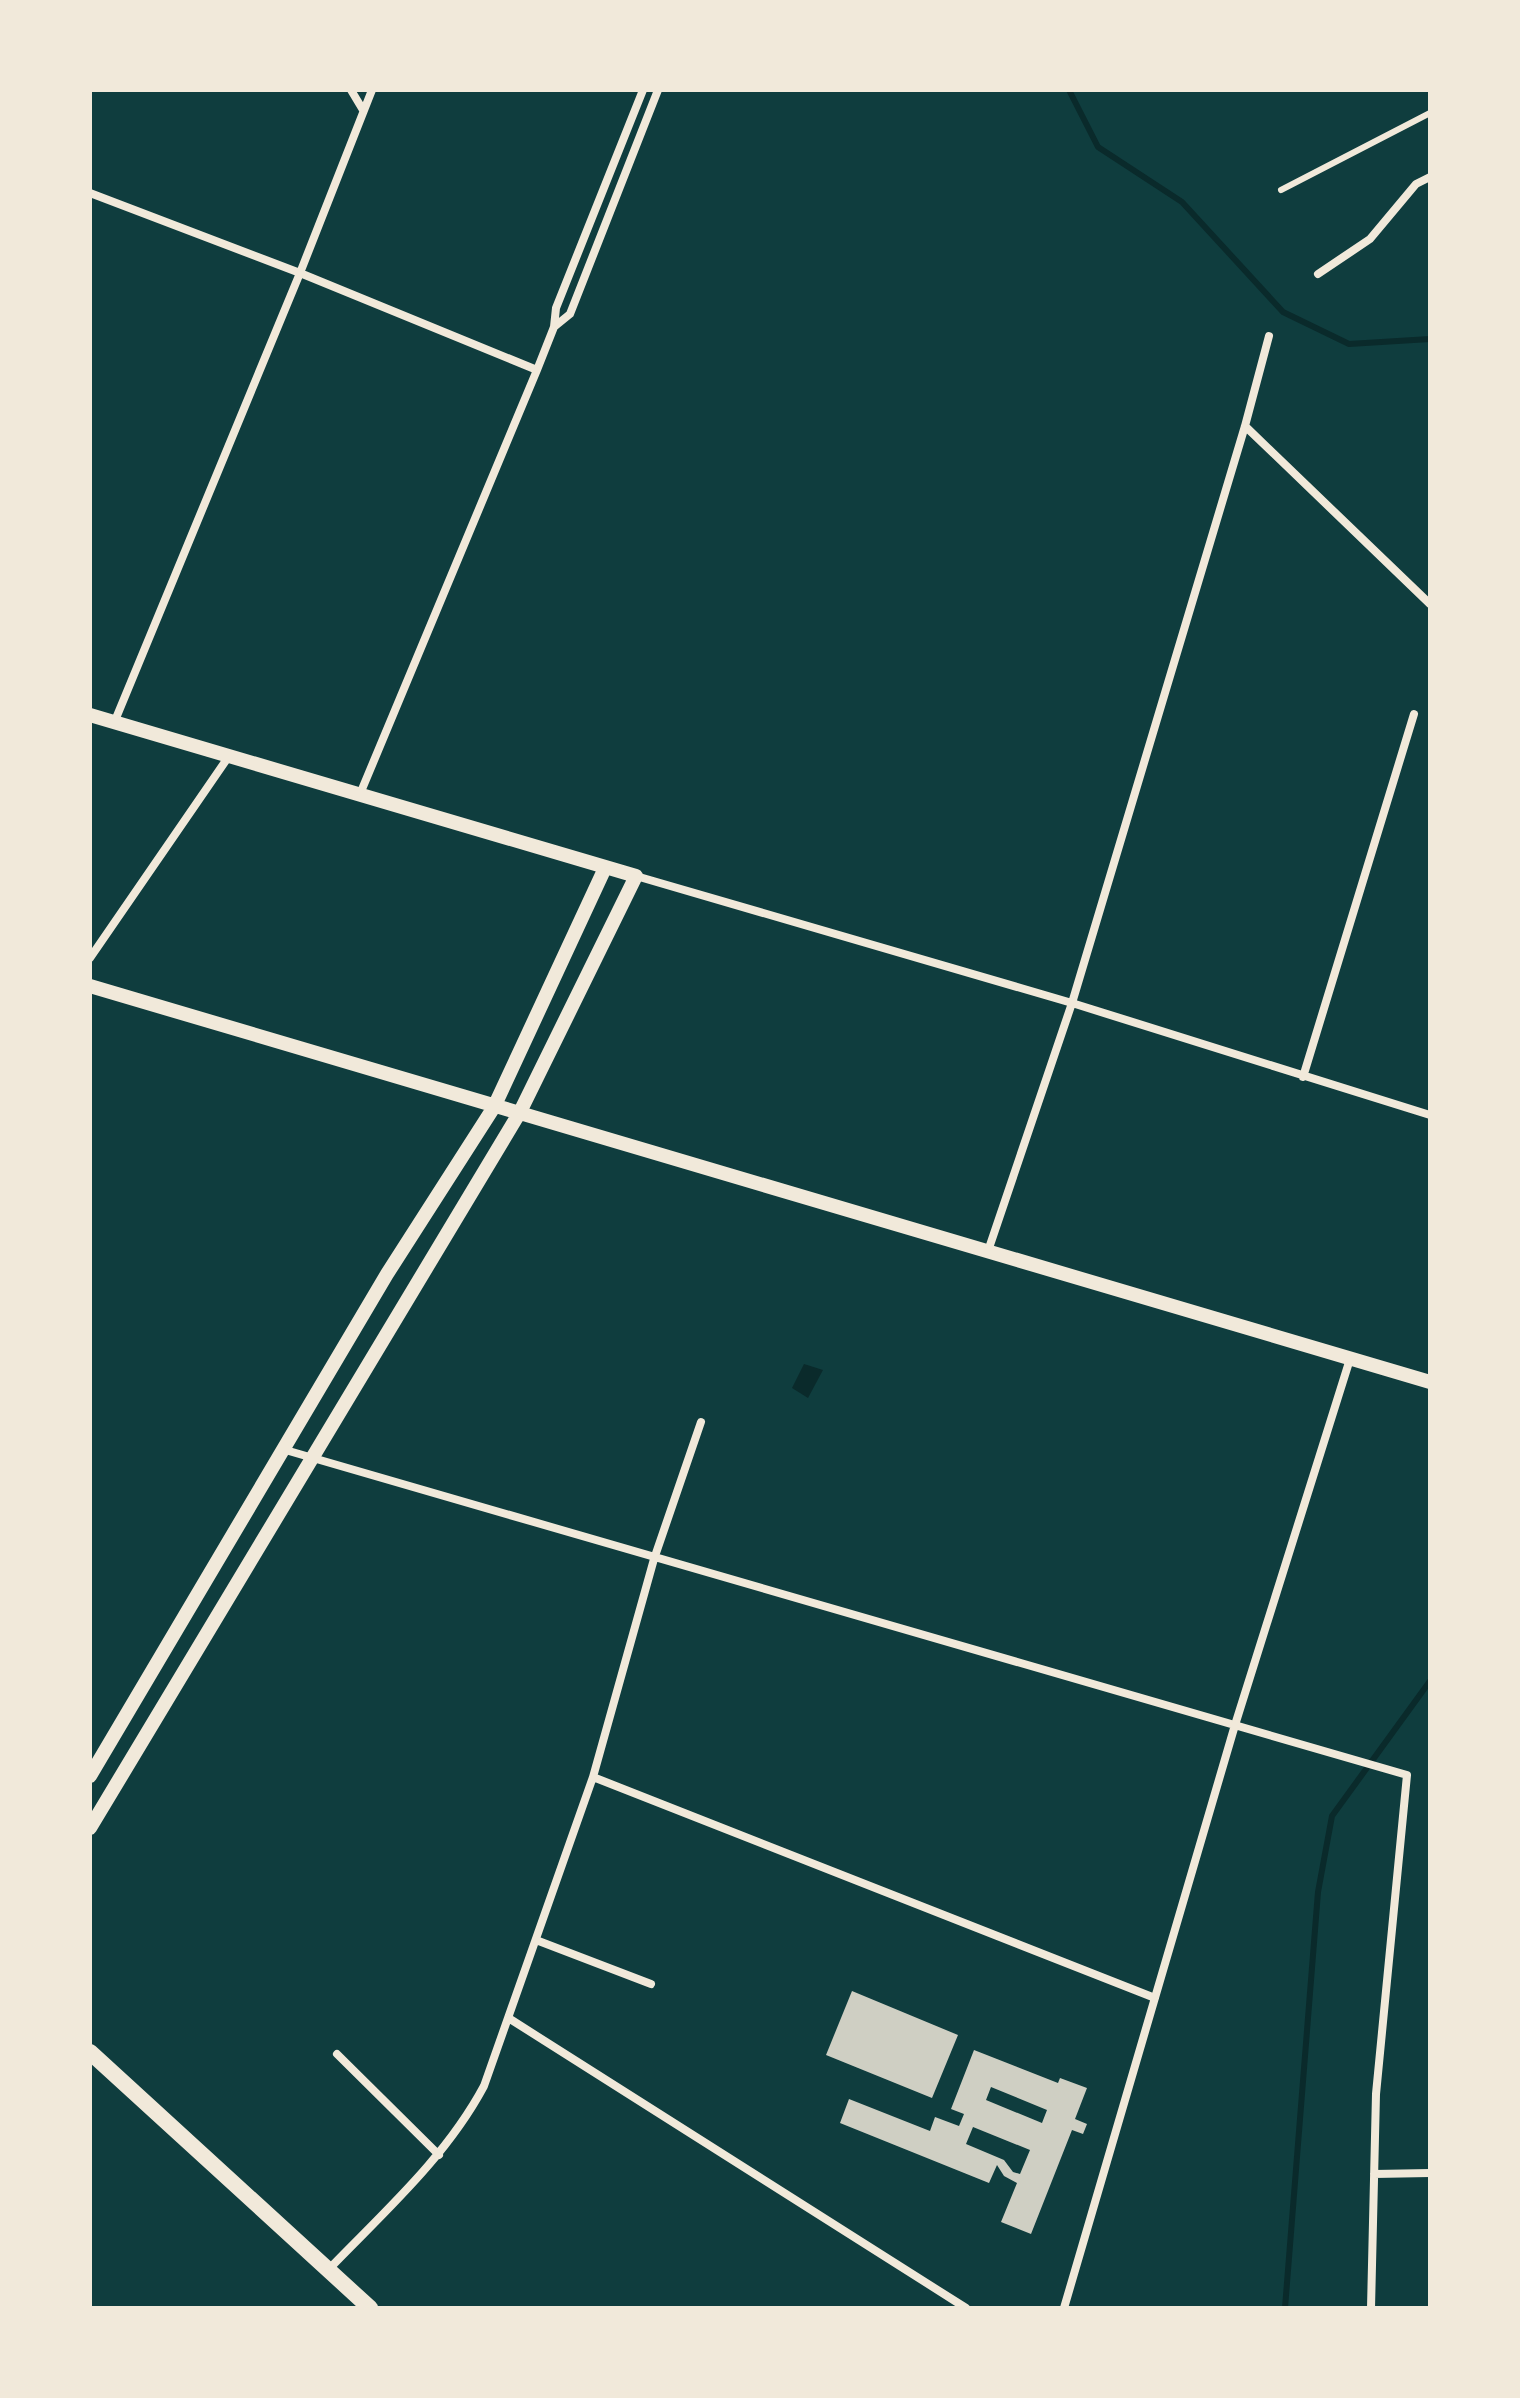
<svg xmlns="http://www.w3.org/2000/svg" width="1520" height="2398" viewBox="0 0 1520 2398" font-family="'Golos Text',sans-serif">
<rect width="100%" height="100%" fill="#0f3d3e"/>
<path fill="#0a2a2b" d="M804 1364 823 1370 808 1398 792 1388Z"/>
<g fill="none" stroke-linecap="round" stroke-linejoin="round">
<path stroke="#0a2a2b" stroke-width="6" d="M1069 90 1098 147 1182 202 1283 312 1349 344 1430 339
M1285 2308 1318 1892 1332 1816 1430 1681"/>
</g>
<path fill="#cfcfc3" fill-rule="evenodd" d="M852 1991 958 2035 932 2098 826 2055Z
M974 2050 1058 2083 1060 2078 1087 2088 1075 2119 1087 2124 1083 2134 1072 2130 1031 2234 1001 2222 1017 2183 1004 2176 997 2165 989 2183 840 2123 849 2099 930 2131 935 2117 959 2126 964 2114 951 2109ZM991 2087 1047 2110 1042 2123 986 2100ZM973 2127 1030 2150 1020 2174 1013 2172 1004 2160 966 2144Z"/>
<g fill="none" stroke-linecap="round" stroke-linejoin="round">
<path stroke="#f1e9da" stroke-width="6" d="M1281 190 1430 113"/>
<path stroke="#f1e9da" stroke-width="8" d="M351 90 363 110
M90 193 300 273 537 370
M1318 274 1370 239 1416 184 1430 177
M554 327 570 314 658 90
M1245 426 1430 604
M114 723 300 273 372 90
M360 794 537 370 554 327 556 308 643 90
M636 876 1072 1003 1430 1115
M90 958 229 756
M1303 1077 1414 714
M988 1251 1072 1003 1245 426 1269 336
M282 1449 1407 1775 1376 2094 1371 2308
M593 1777 1155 1998
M536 1940 651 1984
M510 2019 966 2308
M337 2054 439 2155
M1374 2174 1430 2173
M329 2269C385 2211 446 2157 484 2086L593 1777 654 1559 701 1422
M1064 2308 1235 1725 1350 1359"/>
<path stroke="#f1e9da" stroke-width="14" d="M90 715 636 876 520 1112 90 1828
M90 986 1430 1382
M90 1776 387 1274 494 1107 605 868"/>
<path stroke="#f1e9da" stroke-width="16" d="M90 2052 370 2308"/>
</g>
<rect width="1520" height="2398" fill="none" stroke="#f1e9da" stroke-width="184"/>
</svg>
